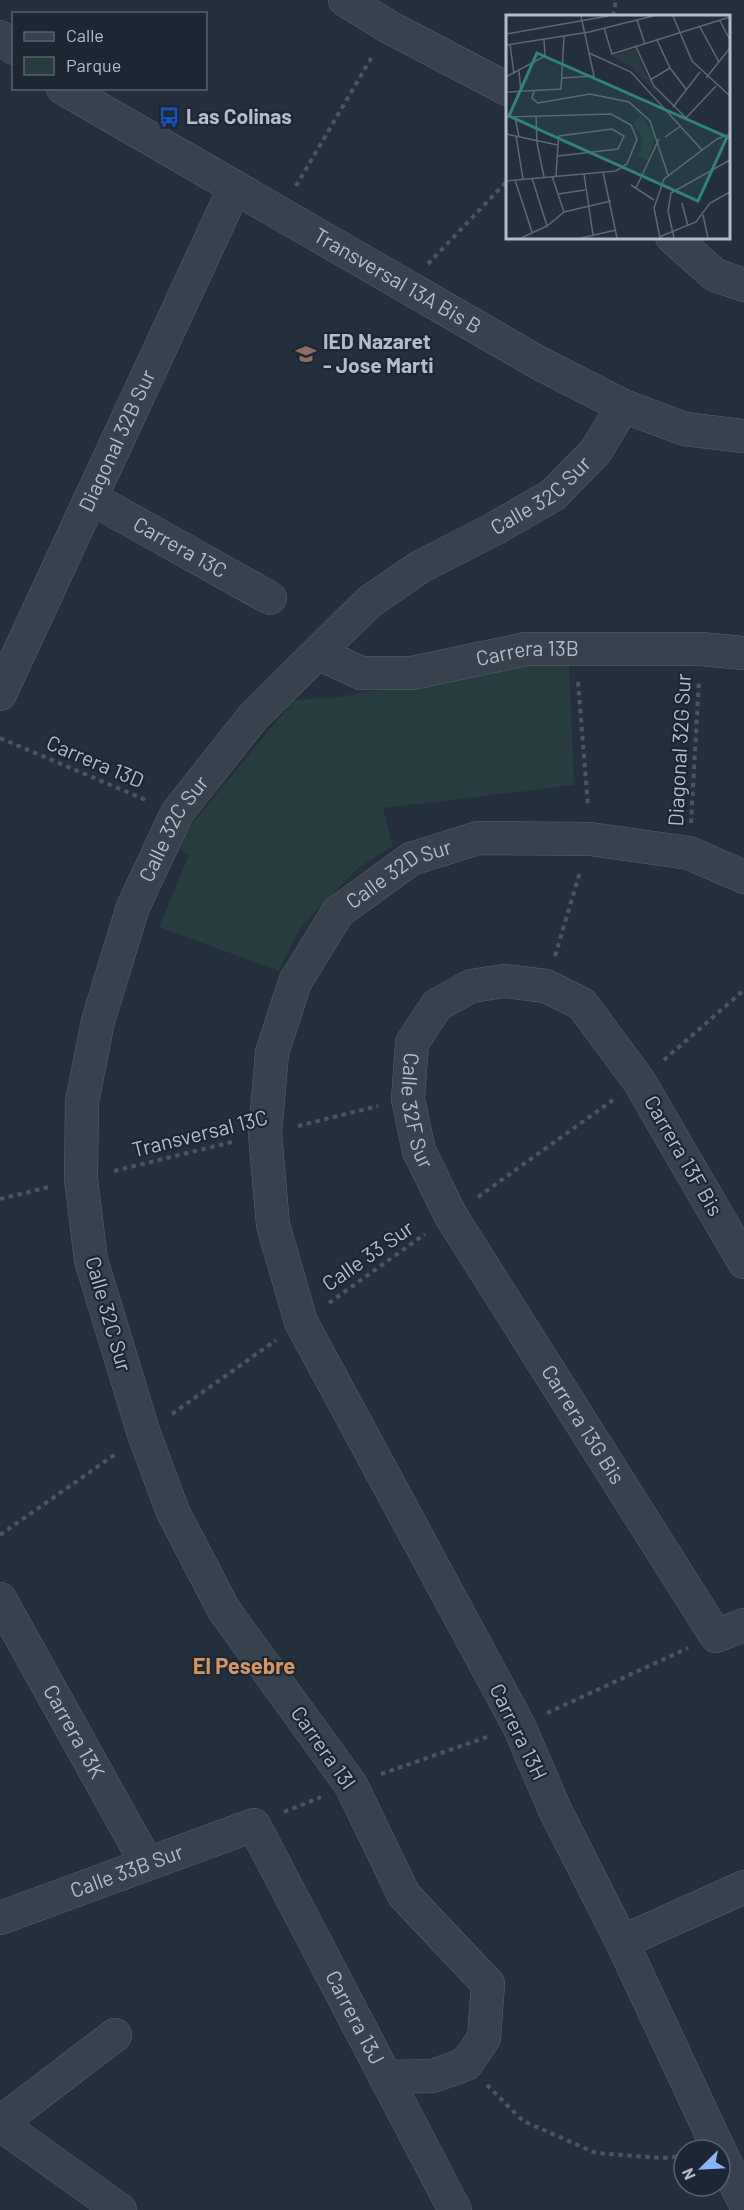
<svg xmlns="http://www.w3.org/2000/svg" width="744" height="2210" viewBox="0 0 744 2210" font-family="Barlow,sans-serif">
<rect width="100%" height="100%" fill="#242f3e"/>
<path fill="#263c3f" d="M569 663 574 785 383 808 393 846 358 868 300 928 279 971 159 927 189 855 174 846 294 700 334 698 499 668Z"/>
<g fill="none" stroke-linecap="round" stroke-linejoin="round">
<g stroke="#565f6c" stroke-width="34">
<g id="minor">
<path d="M345 0 389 27 507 89"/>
<path d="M0 37 14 48"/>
<path id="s1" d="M63 88 539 363 623 406 685 429 744 436"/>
<path d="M672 237 715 275 744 285"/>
<path id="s2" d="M91 498 270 598"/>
<path id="s3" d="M318 653 361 673H412L526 649H701L744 653"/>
<path id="s4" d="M0 694 235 187"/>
<path id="s5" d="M744 1262 639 1081 582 1004 546 986 504 981 471 986 437 1005 412 1043 408 1099 419 1151 451 1216 716 1636 744 1625"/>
<path id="s6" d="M0 1599 147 1864"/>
<path id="s7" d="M0 1918 254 1825 455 2210"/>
<path d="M622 1942 744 1887"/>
<path id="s8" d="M385 2077 433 2076 466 2064 484 2038 488 1984 404 1895 351 1785 224 1610 173 1512 144 1434 91 1260 81 1179 82 1102 98 1021 133 907 177 813 253 717 369 602 420 567 494 529 553 495 596 451 623 406"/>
<path d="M0 2123 115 2035"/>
<path d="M0 2124 120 2210"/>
<path id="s9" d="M719 2150 622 1942 555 1810 519 1726 301 1322 273 1225 265 1134 272 1053 295 982 338 912 411 859 478 838 590 839 689 853 744 877"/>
<path d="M720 2152 744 2201"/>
</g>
</g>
<path stroke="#44595c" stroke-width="4" stroke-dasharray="4.5 4.5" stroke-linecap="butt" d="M613 16 616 0
M296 186 373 55
M428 264 507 181
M578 682 588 806
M0 738 146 800
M691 823 699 680
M555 956 580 872
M664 1060 744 990
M298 1126 378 1106
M114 1171 232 1142
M478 1197 613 1100
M0 1199 49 1187
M329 1303 425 1234
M172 1414 276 1340
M0 1535 117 1453
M547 1713 688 1648
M381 1774 487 1737
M284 1812 321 1797
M487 2085 523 2121 596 2153 662 2158 684 2156"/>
<use href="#minor" stroke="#38414e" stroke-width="33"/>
</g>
<defs>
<g id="bus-bare" transform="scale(1.62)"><path d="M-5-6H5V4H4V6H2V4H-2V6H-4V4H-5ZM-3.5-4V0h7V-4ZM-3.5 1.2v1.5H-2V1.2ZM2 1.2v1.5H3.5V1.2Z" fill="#1a4fb4" stroke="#1d2633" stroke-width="2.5" paint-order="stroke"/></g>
<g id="school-bare" transform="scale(1.62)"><path d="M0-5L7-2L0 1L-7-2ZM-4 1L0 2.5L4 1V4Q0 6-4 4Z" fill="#8d6e63" stroke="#1d2633" stroke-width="2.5" paint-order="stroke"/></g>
</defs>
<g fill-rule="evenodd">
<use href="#bus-bare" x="169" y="117"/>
<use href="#school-bare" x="306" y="354"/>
</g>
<g text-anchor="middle" stroke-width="4.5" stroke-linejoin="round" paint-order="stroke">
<g font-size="21" font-weight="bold" fill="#b4bcc9" stroke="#1d2633" text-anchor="start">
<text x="186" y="124">Las Colinas</text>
<text x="323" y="349">IED Nazaret<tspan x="323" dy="24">- Jose Marti</tspan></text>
</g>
<g font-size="21" fill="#b4bcc9" stroke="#1d2633">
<text dy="7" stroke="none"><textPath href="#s1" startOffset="386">Transversal 13A Bis B</textPath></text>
<text dy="7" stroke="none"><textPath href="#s4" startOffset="279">Diagonal 32B Sur</textPath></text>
<text dy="7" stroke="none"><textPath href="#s8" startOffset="1958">Calle 32C Sur</textPath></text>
<text dy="7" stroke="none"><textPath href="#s2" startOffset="102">Carrera 13C</textPath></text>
<text dy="7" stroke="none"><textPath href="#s3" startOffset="216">Carrera 13B</textPath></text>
<text transform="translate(680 750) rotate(-87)" y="7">Diagonal 32G Sur</text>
<text transform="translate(95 762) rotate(23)" y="7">Carrera 13D</text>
<text dy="7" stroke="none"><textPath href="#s8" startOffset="1454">Calle 32C Sur</textPath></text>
<text dy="7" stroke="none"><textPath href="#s9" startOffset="1431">Calle 32D Sur</textPath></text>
<text dy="7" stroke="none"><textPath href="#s5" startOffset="574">Calle 32F Sur</textPath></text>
<text transform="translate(200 1134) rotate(-14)" y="7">Transversal 13C</text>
<text transform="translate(683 1156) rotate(60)" y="7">Carrera 13F Bis</text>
<text transform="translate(368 1256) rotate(-35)" y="7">Calle 33 Sur</text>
<text transform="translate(108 1314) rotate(74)" y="7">Calle 32C Sur</text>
<text dy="7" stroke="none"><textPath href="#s5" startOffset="934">Carrera 13G Bis</textPath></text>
<text dy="7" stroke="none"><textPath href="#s6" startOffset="152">Carrera 13K</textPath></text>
<text transform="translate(518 1732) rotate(64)" y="7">Carrera 13H</text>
<text transform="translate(323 1748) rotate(55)" y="7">Carrera 13I</text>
<text dy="7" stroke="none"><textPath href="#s7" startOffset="135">Calle 33B Sur</textPath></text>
<text dy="7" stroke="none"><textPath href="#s7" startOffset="488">Carrera 13J</textPath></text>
</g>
<g font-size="22" font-weight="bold" fill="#d59563" stroke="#1d2633">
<text x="244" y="1674">El Pesebre</text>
</g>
</g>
<g transform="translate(506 15)">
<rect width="224" height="224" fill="#242f3e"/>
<path d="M129 34 138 56 153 81 126 53 106 41ZM135 100 149 121 142 146 132 141 137 124 127 109Z" fill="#263c3f"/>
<path fill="none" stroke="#5e6776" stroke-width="1.5" d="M167 1 186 46 224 81M131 5 139 29M214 6 224 25M194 12 213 47M98 13 106 39 224 2M0 19 102 1M151 25 164 53 180 74M4 29 8 59M0 30 83 17 147 1M130 32 148 71 180 103 210 71M83 38 125 57 196 135M13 56 15 77M0 62 39 41 38 24M55 63 88 61 75 1M200 63 224 33M144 65 164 53M28 76 26 83 32 88 84 79 123 87 144 106 162 160M0 77 55 74 58 21M167 92 194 57M30 101 31 128 38 162M0 102 105 99 125 110 131 124 121 149 110 156 0 166M9 102 13 122M0 119 52 130M10 121 17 164M159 122 175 111M97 157 111 223M78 159 87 220M46 161 58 197M50 161 52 130 53 121 106 114 118 121 112 134 52 141M26 163 41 211M9 165 26 217M125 170 148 185M130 173 153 124M52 179 79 175M176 188 182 211M197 200 202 223M153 222 190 207 204 188 224 177M15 223 41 211 58 197 105 186M75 223 110 215M154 223 148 193 158 164 211 124 224 119M168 223 162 196 165 178 224 145"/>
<path fill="#308480" fill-opacity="0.15" stroke="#308480" stroke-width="3" d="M31 38 221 122 192 186 3 101Z"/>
<rect width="224" height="224" fill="none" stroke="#b4bcc9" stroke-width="3"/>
</g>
<rect x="12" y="12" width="195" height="78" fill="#1d2633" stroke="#59626f" stroke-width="1.5"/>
<rect x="24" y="32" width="30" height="9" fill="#38414e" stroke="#59626f" stroke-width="1.5"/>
<text x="66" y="42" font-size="18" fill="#b4bcc9">Calle</text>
<rect x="24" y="57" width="30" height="18" fill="#263c3f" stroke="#59626f" stroke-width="1.5"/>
<text x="66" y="72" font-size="18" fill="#b4bcc9">Parque</text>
<g transform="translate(702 2168) rotate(246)"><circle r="28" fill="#1d2633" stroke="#59626f" stroke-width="1.5"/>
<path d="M0-4.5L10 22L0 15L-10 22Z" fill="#8ab4f8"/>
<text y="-9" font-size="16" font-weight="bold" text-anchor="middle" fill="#b4bcc9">N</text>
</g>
</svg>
